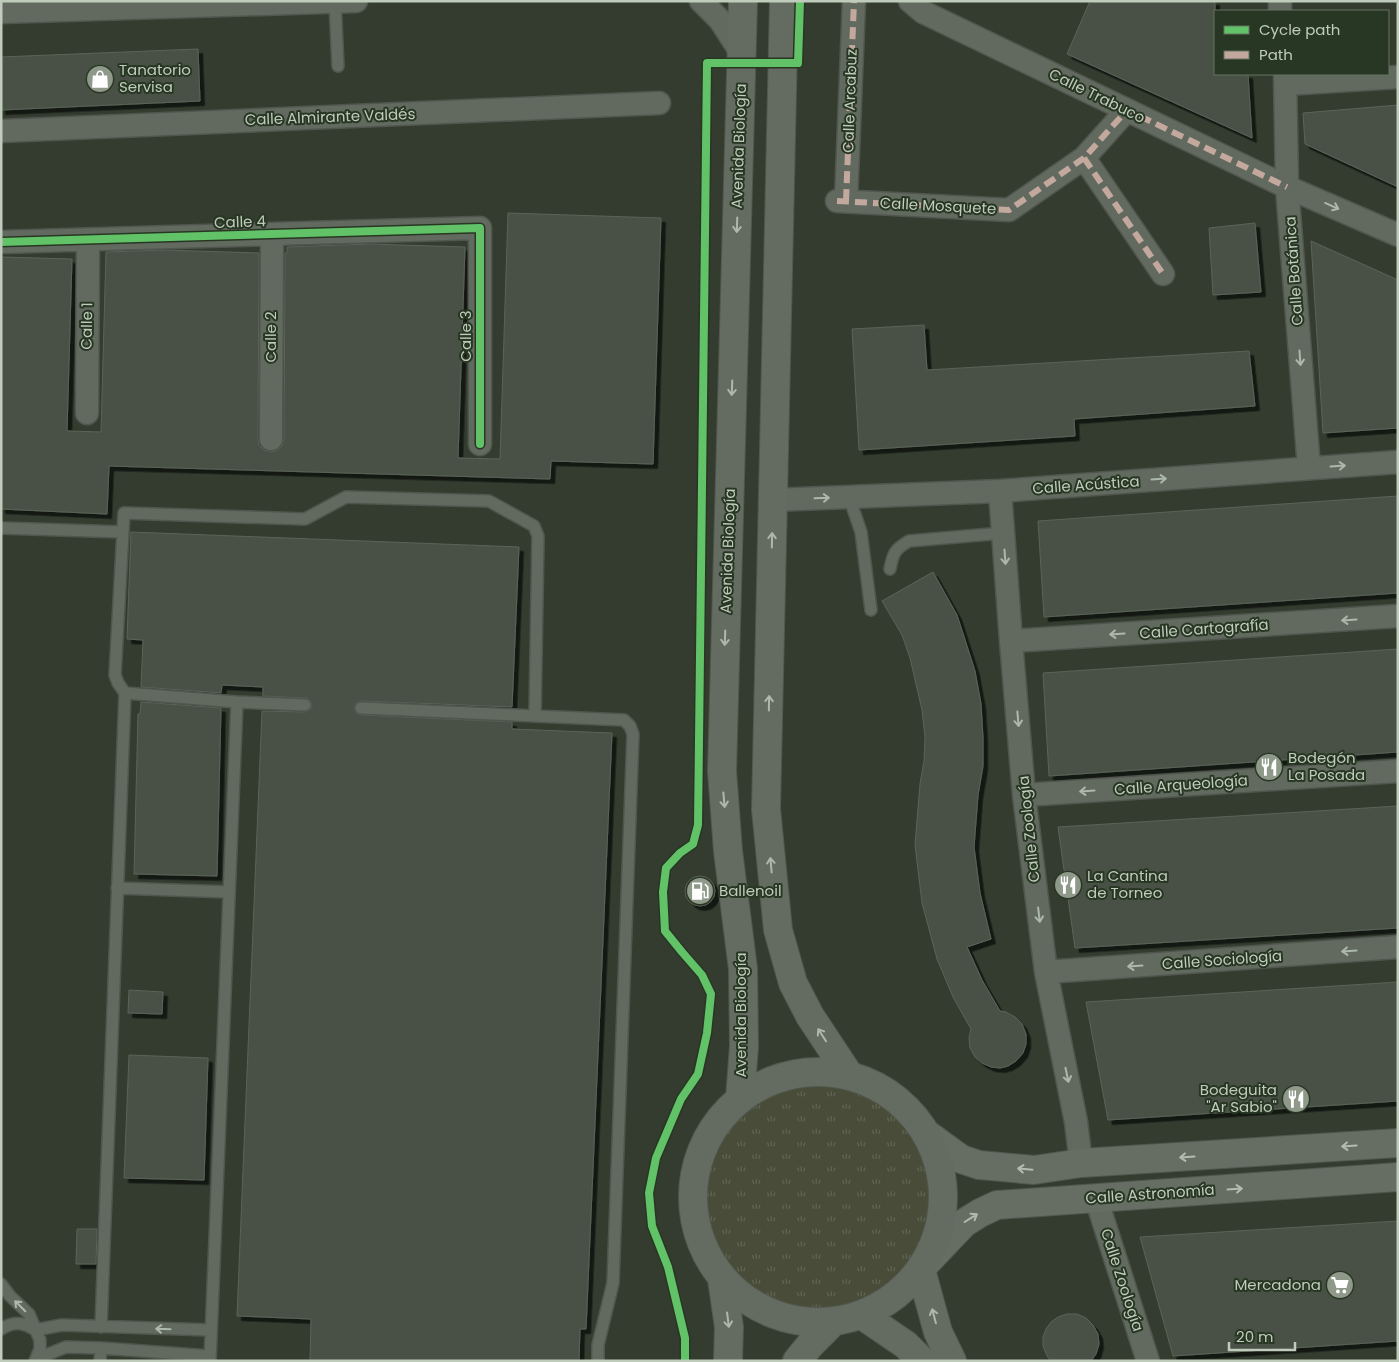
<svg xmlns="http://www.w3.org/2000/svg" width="1399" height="1362" viewBox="0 0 1399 1362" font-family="Poppins,sans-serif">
<defs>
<pattern id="grass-tufts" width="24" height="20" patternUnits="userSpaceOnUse" patternTransform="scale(1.25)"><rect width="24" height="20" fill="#494c38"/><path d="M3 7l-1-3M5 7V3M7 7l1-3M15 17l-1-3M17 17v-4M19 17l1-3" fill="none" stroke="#616453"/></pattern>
<filter id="shadow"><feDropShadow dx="4.5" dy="4.5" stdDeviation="0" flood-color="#0009"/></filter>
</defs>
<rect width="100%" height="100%" fill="#333c2f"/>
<path fill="url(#grass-tufts)" d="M693 1197a125 125 0 1 1 250 0a125 125 0 1 1-250 0Z"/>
<path fill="#4a5147" stroke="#5b6358" filter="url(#shadow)" d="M1090 1H1215V74H1248L1252 138 1067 54Z
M198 49 200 101 1 110V57Z
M1398 105V187L1305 144 1303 113Z
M508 213 661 218 653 464 551 461 550 479 109 466 107 514 1 509V257L72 259 67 431 101 432 106 252 164 250 259 253 258 439 259 445 264 450 271 452 277 451 282 446 284 439 285 253H287V247L370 244 465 247 458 458 500 459Z
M1255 223 1261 292 1213 295 1209 228Z
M1311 241 1398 280V428L1323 433Z
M924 325 927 370 1249 351 1255 406 1074 419 1075 436 859 450 852 329Z
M1398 496V593L1044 617 1038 521Z
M131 532 519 547 512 707 361 701 355 704 354 708 357 714 361 715 512 722V729L612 733 586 1329H580L579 1361H310L311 1319 237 1316 262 711 305 712 311 709 312 705 309 699 306 698 263 696V687L222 685 221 693 141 687 143 640 127 639Z
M933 572 957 615 975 671 981 704 983 738V766L978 795 974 847 980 893 991 939 967 947 982 980 1000 1011 1006 1012 1015 1017 1022 1024 1026 1034V1044L1023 1053 1016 1061 1008 1066 1000 1068 991 1067 982 1063 975 1057 970 1048 969 1038 971 1029 953 997 937 959 922 903 915 845 920 784 924 761 925 737 922 710 910 658 902 635 882 601Z
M1398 649V752L1049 776 1043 673Z
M141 702 221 708 217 876 134 874 138 714H140Z
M1398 806V928L1075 948 1058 827Z
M685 891a15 15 0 1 1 30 0a15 15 0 1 1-30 0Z
M1398 982V1101L1108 1120 1086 1002Z
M129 990 163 992 162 1014 128 1013Z
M129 1055 208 1058 204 1180 124 1178Z
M1398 1221V1341L1173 1356 1140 1237Z
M77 1229H97L96 1264H76Z
M1067 1314H1077L1086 1318 1093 1325 1098 1334 1099 1344 1096 1354 1091 1361H1051L1047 1356 1043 1346V1337L1046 1329 1051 1322 1058 1317Z"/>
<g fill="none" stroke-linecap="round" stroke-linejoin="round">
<g stroke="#50564d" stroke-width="14">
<path id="lane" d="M335 2 338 66
M849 497 861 532 871 610
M1 528 123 532
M890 569C893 553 895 549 909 541L1003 533
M237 702 125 693 118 683 115 675 124 513 305 519 346 497 489 501 534 526 538 536 535 716
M361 708 624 720 630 726 633 734 613 1283 598 1345V1361
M117 888 229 892
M1 1284 10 1296 29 1314 40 1340V1349L35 1361
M101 1327 125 693
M1 1329C14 1321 23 1322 35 1330L62 1325 211 1330
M36 1359 66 1347 101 1348 210 1356
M100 1361 101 1348
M210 1361 237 702 305 705"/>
</g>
<g stroke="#50564d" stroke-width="25">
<path id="street" d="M701 1 720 20 742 54
M910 1 923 12 1287 187 1398 235
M1280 1V11
M1 12 356 1
M1285 74 1287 187 1309 468
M1286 84 1398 77
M1 131 659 103
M1084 158 1163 274
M837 201 1009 210 1084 158 1127 110
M846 201 854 1
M1 242 480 228V444
M87 413 88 240
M271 439 272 235
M1000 491 1011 641 1024 795 1046 972 1076 1122 1081 1163
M773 500 1000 491 1398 462
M1011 641 1398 616
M1024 795 1398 771
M1046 972 1398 947
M1096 1198 1148 1361"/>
</g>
<g stroke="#50564d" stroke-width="30">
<path id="secondary" d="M928 1135 961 1159 979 1165 1034 1170 1081 1163 1398 1143
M924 1265 964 1223 980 1213 997 1205 1398 1177"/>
</g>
<g stroke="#50584d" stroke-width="30">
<path id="primary" d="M784 1 766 809 778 930 793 983 810 1016 849 1075
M693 1197a125 125 0 1 1 250 0a125 125 0 1 1-250 0Z
M740 1099 744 1046 743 969 728 851 722 771 743 1
M921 1270 938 1332 952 1361
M722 1279 729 1327 728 1361
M862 1315 906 1345 922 1361
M797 1361 810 1345 833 1322"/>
</g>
<use href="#lane" stroke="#626a60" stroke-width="11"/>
<use href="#street" stroke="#626a60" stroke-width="22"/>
<use href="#secondary" stroke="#666e64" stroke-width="28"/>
<use href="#primary" stroke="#646c62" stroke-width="28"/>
<path stroke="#c3a89e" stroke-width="6" stroke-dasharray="12 6" stroke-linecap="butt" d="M1084 158 1163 274
M837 201 1009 210 1084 158 1127 110 1287 187
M846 201 854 1"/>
<g stroke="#283723" stroke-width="11">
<path id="cycleway" d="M1 242 480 228V444
M685 1361V1338L668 1267 652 1226 649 1193 656 1158 681 1099 698 1074 707 1033 711 994 702 975 682 952 665 931 663 892 666 868 680 853 693 844 698 825 707 63H798L800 1"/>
</g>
<use href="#cycleway" stroke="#61c268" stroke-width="8"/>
</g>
<defs><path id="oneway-shaft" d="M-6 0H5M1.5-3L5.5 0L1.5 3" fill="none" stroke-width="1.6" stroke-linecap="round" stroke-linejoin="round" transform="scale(1.25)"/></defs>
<g stroke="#acb8a9">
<use href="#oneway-shaft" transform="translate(1332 206) rotate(24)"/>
<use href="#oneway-shaft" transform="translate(1300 358) rotate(86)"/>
<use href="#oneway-shaft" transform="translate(1338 466) rotate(-4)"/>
<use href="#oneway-shaft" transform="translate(1159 479) rotate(-4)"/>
<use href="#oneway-shaft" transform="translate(822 498) rotate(-2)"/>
<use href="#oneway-shaft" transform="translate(1005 557) rotate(86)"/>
<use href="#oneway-shaft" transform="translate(1349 620) rotate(176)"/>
<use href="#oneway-shaft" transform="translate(1117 634) rotate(176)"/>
<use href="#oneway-shaft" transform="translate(1018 719) rotate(85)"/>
<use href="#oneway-shaft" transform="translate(1087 791) rotate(176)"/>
<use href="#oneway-shaft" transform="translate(1039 915) rotate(83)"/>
<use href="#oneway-shaft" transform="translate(1349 951) rotate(176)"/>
<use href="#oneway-shaft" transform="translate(1135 966) rotate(176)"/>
<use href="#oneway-shaft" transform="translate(1067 1075) rotate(78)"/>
<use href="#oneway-shaft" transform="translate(20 1306) rotate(-135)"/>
<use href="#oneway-shaft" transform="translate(163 1329) rotate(-178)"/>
</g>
<g stroke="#adb8a9">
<use href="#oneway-shaft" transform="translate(737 225) rotate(92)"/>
<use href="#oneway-shaft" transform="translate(732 388) rotate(92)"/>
<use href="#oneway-shaft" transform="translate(772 540) rotate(-89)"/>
<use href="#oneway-shaft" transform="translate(725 638) rotate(92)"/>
<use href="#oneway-shaft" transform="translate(769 703) rotate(-89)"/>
<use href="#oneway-shaft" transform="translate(724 800) rotate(85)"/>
<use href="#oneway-shaft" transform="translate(771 865) rotate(-95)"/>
<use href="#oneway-shaft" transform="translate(822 1035) rotate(-123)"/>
<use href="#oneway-shaft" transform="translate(934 1316) rotate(-105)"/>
<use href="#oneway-shaft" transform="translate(728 1320) rotate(83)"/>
</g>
<g stroke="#b2bdae">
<use href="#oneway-shaft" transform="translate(1349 1146) rotate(176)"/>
<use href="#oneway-shaft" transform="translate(1187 1157) rotate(176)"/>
<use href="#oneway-shaft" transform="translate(1025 1169) rotate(-175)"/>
<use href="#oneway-shaft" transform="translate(1235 1189) rotate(-4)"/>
<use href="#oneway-shaft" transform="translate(971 1218) rotate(-32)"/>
</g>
<defs>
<g id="shop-disc" transform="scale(1.4375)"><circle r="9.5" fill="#8e998a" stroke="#283723"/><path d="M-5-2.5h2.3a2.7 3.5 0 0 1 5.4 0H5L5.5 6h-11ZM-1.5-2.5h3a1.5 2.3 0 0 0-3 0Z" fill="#fff"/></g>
<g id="restaurant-disc" transform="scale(1.4375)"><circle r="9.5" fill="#8e998a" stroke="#283723"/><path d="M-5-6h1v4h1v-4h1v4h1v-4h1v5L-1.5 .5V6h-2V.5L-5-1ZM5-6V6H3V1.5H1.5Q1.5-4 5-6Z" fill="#fff"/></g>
<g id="fuel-disc" transform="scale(1.4375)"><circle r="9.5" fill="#8e998a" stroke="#283723"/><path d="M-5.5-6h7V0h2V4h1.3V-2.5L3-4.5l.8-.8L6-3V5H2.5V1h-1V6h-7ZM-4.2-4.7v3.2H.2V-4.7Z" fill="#fff"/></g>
<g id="supermarket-disc" transform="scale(1.4375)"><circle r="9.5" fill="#8e998a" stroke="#283723"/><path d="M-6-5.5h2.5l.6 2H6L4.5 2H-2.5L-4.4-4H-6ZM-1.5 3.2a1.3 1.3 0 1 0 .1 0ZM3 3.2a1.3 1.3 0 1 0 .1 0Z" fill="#fff"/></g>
</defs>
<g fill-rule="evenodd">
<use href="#shop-disc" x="100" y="79"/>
<use href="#restaurant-disc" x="1269" y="767"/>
<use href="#restaurant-disc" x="1068" y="885"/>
<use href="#fuel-disc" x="700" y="891"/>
<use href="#restaurant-disc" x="1296" y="1099"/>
<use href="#supermarket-disc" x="1340" y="1285"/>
</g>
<g text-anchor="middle" stroke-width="4" stroke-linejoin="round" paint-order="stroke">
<g font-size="15" fill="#bfcbbb" stroke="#283723" text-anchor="start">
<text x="119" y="75">Tanatorio<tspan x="119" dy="17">Servisa</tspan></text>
<text x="1288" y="763">Bodegón<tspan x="1288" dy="17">La Posada</tspan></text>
<text x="1087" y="881">La Cantina<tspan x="1087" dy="17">de Torneo</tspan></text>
<text x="719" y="896">Ballenoil</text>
<text x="1277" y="1095" text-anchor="end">Bodeguita<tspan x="1277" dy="17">"Ar Sabio"</tspan></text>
<text x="1321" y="1290" text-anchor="end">Mercadona</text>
</g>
<g font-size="15" fill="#bfcbbb" stroke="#283723">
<text transform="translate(1097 96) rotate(26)" y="5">Calle Trabuco</text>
<text transform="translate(850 101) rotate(-88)" y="5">Calle Arcabuz</text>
<text transform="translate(330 117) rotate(-2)" y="5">Calle Almirante Valdés</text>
<text transform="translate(739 146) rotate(-88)" y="5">Avenida Biología</text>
<text transform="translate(938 206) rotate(3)" y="5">Calle Mosquete</text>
<text transform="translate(240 222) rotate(-2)" y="5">Calle 4</text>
<text transform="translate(1294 271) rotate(-94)" y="5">Calle Botánica</text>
<text transform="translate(87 326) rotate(-89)" y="5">Calle 1</text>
<text transform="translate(466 336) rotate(-90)" y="5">Calle 3</text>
<text transform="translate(271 337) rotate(-90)" y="5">Calle 2</text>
<text transform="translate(1086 485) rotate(-4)" y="5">Calle Acústica</text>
<text transform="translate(728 551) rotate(-88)" y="5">Avenida Biología</text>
<text transform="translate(1204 629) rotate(-4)" y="5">Calle Cartografía</text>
<text transform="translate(1181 785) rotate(-4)" y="5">Calle Arqueología</text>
<text transform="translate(1029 829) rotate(-96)" y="5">Calle Zoología</text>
<text transform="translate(1222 960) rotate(-4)" y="5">Calle Sociología</text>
<text transform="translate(741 1015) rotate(-90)" y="5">Avenida Biología</text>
<text transform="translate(1150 1194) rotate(-4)" y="5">Calle Astronomía</text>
<text transform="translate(1122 1280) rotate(72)" y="5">Calle Zoología</text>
</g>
</g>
<rect width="1399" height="1362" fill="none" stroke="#bfcbbb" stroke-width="5"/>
<rect x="1214" y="10" width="175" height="65" fill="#283723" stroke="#647260"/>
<rect x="1224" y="26" width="25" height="8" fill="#61c268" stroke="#647260"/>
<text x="1259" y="35" font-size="15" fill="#bfcbbb">Cycle path</text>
<rect x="1224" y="51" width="25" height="8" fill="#c3a89e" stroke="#647260"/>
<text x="1259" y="60" font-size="15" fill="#bfcbbb">Path</text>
<path d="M1229 1342v8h66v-8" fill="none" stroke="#bfcbbb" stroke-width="2.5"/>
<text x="1236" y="1342" font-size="15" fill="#bfcbbb" stroke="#283723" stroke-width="4" paint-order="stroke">20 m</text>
</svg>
